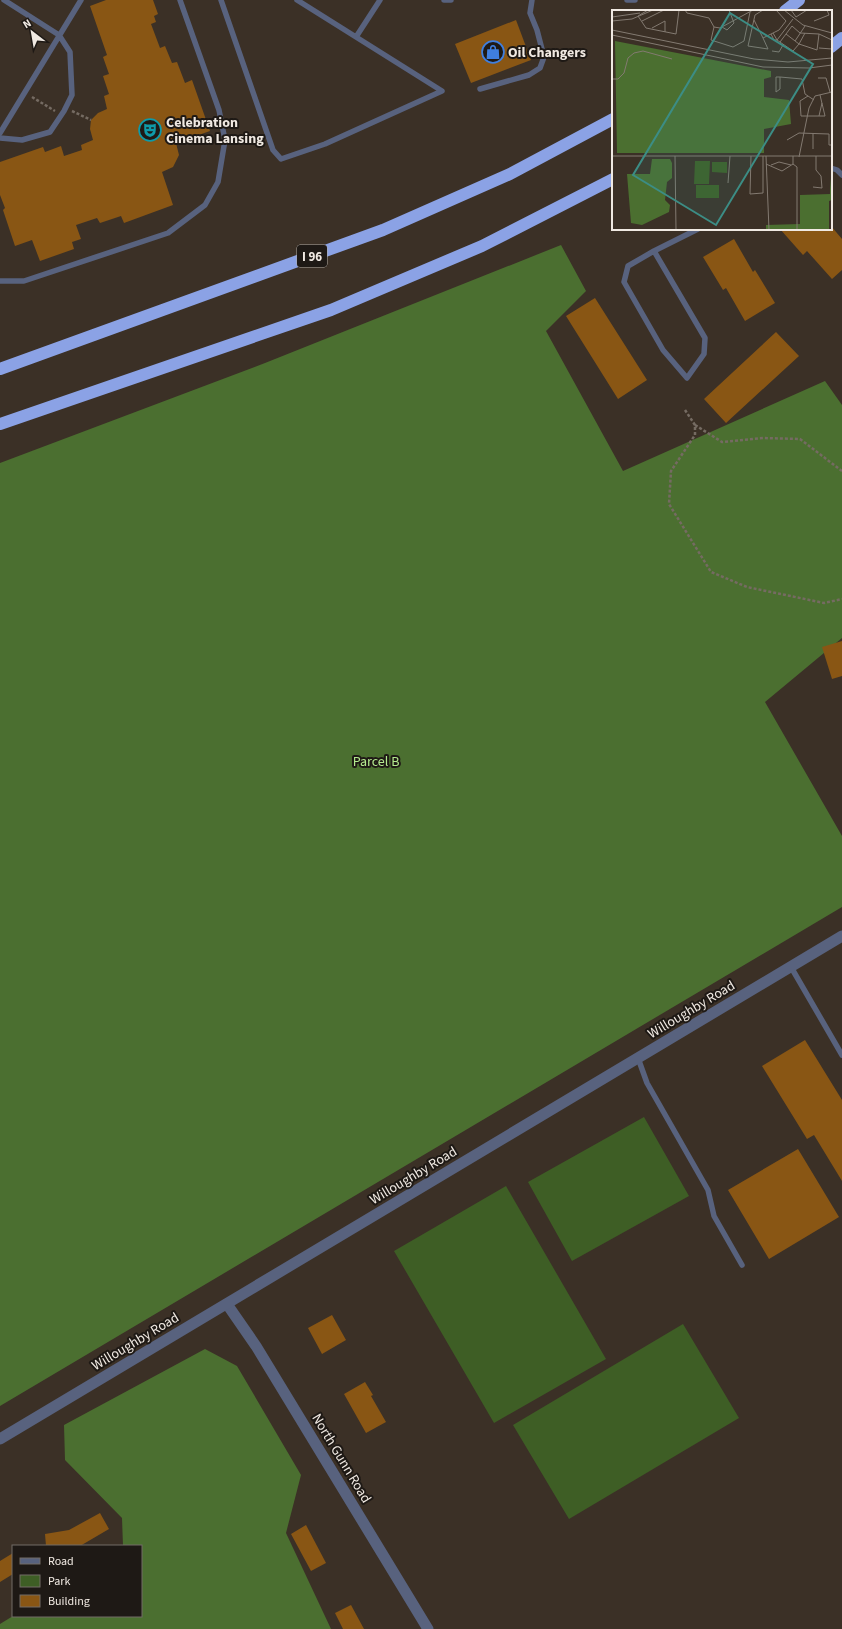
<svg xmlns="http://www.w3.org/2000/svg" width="842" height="1629" viewBox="0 0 842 1629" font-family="'Source Sans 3',sans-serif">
<rect width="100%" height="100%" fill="#3b3026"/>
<path fill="#3e5e25" d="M644 1117 689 1196 572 1261 528 1182Z
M506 1186 606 1359 494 1423 394 1251Z
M683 1324 739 1418 569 1519 513 1425Z"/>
<path fill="#4b6f30" d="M561 245 586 291 546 331 623 471 825 381 842 405V638L765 702 842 836V907L0 1406V463L265 363Z
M205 1349 237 1366 301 1475 286 1533 331 1629H0V1624L13 1616H141V1546H123L122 1518 65 1460 64 1425Z"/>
<path fill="#895614" d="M106 0H153L158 14 154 16 156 22 151 24 160 48 165 46 172 63 177 62 185 83 192 80 210 131 176 143 179 155 173 167 162 172 173 205 124 223 121 216 100 223 97 218 76 225 81 239 72 242 74 249 40 261 32 240 15 246 3 210 5 208 0 195V162L43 147 45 152 61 146 64 156 82 150 81 145 93 140 90 129 91 120 98 113 107 109 104 96 109 94 103 76 109 74 103 57 107 55 90 6Z
M516 20 531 60 471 83 455 44Z
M831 226 842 239V270L832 279 807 251 803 255 780 229H831Z
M734 239 753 272 755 270 775 303 745 321 726 288 723 290 703 257Z
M595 298 647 380 618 399 566 316Z
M776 332 799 356 726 423 704 399Z
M842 641V676L832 679 822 647Z
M805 1040 842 1100V1181L814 1135 807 1139 762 1066Z
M798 1149 839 1217 769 1259 728 1190Z
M332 1315 346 1340 322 1354 308 1328Z
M365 1382 373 1395 371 1396 386 1422 366 1433 344 1394Z
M100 1513 109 1529 80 1546H46L45 1534 69 1530Z
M306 1525 326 1563 311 1571 291 1534Z
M13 1553V1574L0 1582V1561Z
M351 1605 364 1629H343L335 1613Z"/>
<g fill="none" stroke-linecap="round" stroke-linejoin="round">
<path stroke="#756b62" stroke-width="2.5" stroke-dasharray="3 2" stroke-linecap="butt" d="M32 97 55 111
M72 111 91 120
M685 410 695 425V435L671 471 669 504 711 572 747 587 824 603 842 599
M695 425 722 442 763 438 800 439 842 471"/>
<path stroke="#58627e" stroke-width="5.5" d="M221 0 273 150 281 159 325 144 442 91 356 37 380 0
M297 0 356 37
M444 0H451
M627 0H635
M480 89 529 75 540 68 544 57 537 30 530 13 532 0
M0 133 81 0
M0 138 22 140 50 132 64 111 72 95 70 52 59 35 4 0
M831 168 837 170 842 175
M654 251 705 338 704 354 687 378 663 350 624 282 628 266Z
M654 251 698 229
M0 281H24L168 233 205 205 218 182 225 140 219 110 180 0
M791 967 842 1055
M638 1058 647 1083 708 1190 714 1216 742 1265"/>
<path stroke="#58627e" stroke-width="11" d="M227 1304 256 1346 428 1629"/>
<path stroke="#58627e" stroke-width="11" d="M0 1439 842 936"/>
<path stroke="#8ba2e5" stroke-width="12" d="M785 11 799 0
M831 47 842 38
M0 369 383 230 510 174 613 119
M0 424 331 310 482 246 613 179"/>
</g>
<defs>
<g id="shop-ring" transform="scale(1.15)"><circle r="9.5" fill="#1e1915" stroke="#3f7fe0" stroke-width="1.5"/><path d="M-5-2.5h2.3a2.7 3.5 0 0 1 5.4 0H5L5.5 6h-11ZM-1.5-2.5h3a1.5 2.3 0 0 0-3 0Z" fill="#3f7fe0"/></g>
<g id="theatre-ring" transform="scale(1.15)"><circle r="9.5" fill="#1e1915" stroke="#0f9aa8" stroke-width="1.5"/><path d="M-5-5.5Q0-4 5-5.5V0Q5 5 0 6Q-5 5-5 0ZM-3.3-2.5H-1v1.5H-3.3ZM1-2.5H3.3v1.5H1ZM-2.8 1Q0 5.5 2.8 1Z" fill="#0f9aa8"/></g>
</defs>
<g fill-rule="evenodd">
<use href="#shop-ring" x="493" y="52"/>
<use href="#theatre-ring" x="150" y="130"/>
</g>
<g text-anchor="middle" stroke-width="4" stroke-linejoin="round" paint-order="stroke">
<rect fill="#1e1915" stroke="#b1aba4" stroke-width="1" x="297" y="245" width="30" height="22" rx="3"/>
<g font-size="13" font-weight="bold" fill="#f0e9e2">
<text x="312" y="261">I 96</text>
</g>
<g font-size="14" font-weight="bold" fill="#f0e9e2" stroke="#1e1915" text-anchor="start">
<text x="508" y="57">Oil Changers</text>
<text x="166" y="127">Celebration<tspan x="166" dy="16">Cinema Lansing</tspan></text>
</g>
<g font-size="14" fill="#b4ea8f" stroke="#1e1915">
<text x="376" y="766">Parcel B</text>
</g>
<g font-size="14" fill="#f0e9e2" stroke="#1e1915">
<text transform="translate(691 1009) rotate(-31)" y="5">Willoughby Road</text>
<text transform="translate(413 1175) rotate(-31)" y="5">Willoughby Road</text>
<text transform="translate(135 1341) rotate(-31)" y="5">Willoughby Road</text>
<text transform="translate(342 1458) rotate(59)" y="5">North Gunn Road</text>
</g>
</g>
<g transform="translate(612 10)">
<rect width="220" height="220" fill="#3b3026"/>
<path d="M83 151H98L97 174H82ZM100 152H115V163L100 162ZM84 175H107V188H84Z" fill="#3e5e25"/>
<path d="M3 31 159 61V67L152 69V87L177 90 179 114 152 119V143H5ZM40 149H58L60 153V168L55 172 53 190 58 195 57 202 30 215 19 213 15 164H38ZM218 168 220 190 217 191V220H154V215L188 214V185L218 184Z" fill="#4b6f30"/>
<path fill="none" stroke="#837a71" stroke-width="1" d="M36 0 26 6 34 18 64 24 67 0M73 0 75 3 97 8 102 17 99 30 121 37 132 31 138 2M151 0 143 5 136 36 156 39 151 28 167 20 174 11 164 0M172 0 191 15 220 23M179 0 184 7 195 0M0 7 28 3M142 10 151 28M0 11 20 9 41 0M30 11 52 0M202 11 217 5 215 0M102 17 108 18 141 0M110 17 115 20 122 13 117 0M40 18 53 11V22M0 20 142 49 176 52 220 48M159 24 162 30H165L161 23M174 24 187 34 181 41 165 30 181 9M207 24 220 30M0 25 151 57 197 58 220 55M183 31 193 16M168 32 180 16 188 23 207 24 205 40 187 34M187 34 193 23M207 38 220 39M160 41 167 42 171 35M164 67H168V79L164 82ZM168 67 190 69 193 84 202 90M206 68H214L218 82M0 69H6L12 63 16 48 22 43 31 41 60 49M196 86 188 91 189 106H213L208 85M207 106 210 93M201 124V139M175 130 187 123 217 124V135H220M0 146H220M63 146 64 220M139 146 138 184 151 183V146M154 146 157 220M181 146V154L185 157V220M187 147 197 98 203 86 220 82M154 154 170 161 181 154M159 155 167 152 179 155M116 173 118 146M201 177 210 178 209 166 204 160V146"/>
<path fill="#3c8d85" fill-opacity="0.15" stroke="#3c8d85" stroke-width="2" d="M118 3 201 54 104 215 21 165Z"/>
<rect width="220" height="220" fill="none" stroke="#f0e9e2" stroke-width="2"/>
</g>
<rect x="12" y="1545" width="130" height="72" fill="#1e1915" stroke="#726c67"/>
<rect x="20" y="1558" width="20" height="6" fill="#58627e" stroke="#726c67"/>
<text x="48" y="1565" font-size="12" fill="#f0e9e2">Road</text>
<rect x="20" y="1575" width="20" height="12" fill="#3e5e25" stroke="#726c67"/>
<text x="48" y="1585" font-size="12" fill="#f0e9e2">Park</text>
<rect x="20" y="1595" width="20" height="12" fill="#895614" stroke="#726c67"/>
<text x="48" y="1605" font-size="12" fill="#f0e9e2">Building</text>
<g transform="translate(32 32) rotate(329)" stroke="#1e1915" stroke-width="3" paint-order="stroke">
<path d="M0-3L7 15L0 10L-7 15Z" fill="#f0e9e2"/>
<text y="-6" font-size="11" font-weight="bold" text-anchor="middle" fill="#f0e9e2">N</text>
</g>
</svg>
